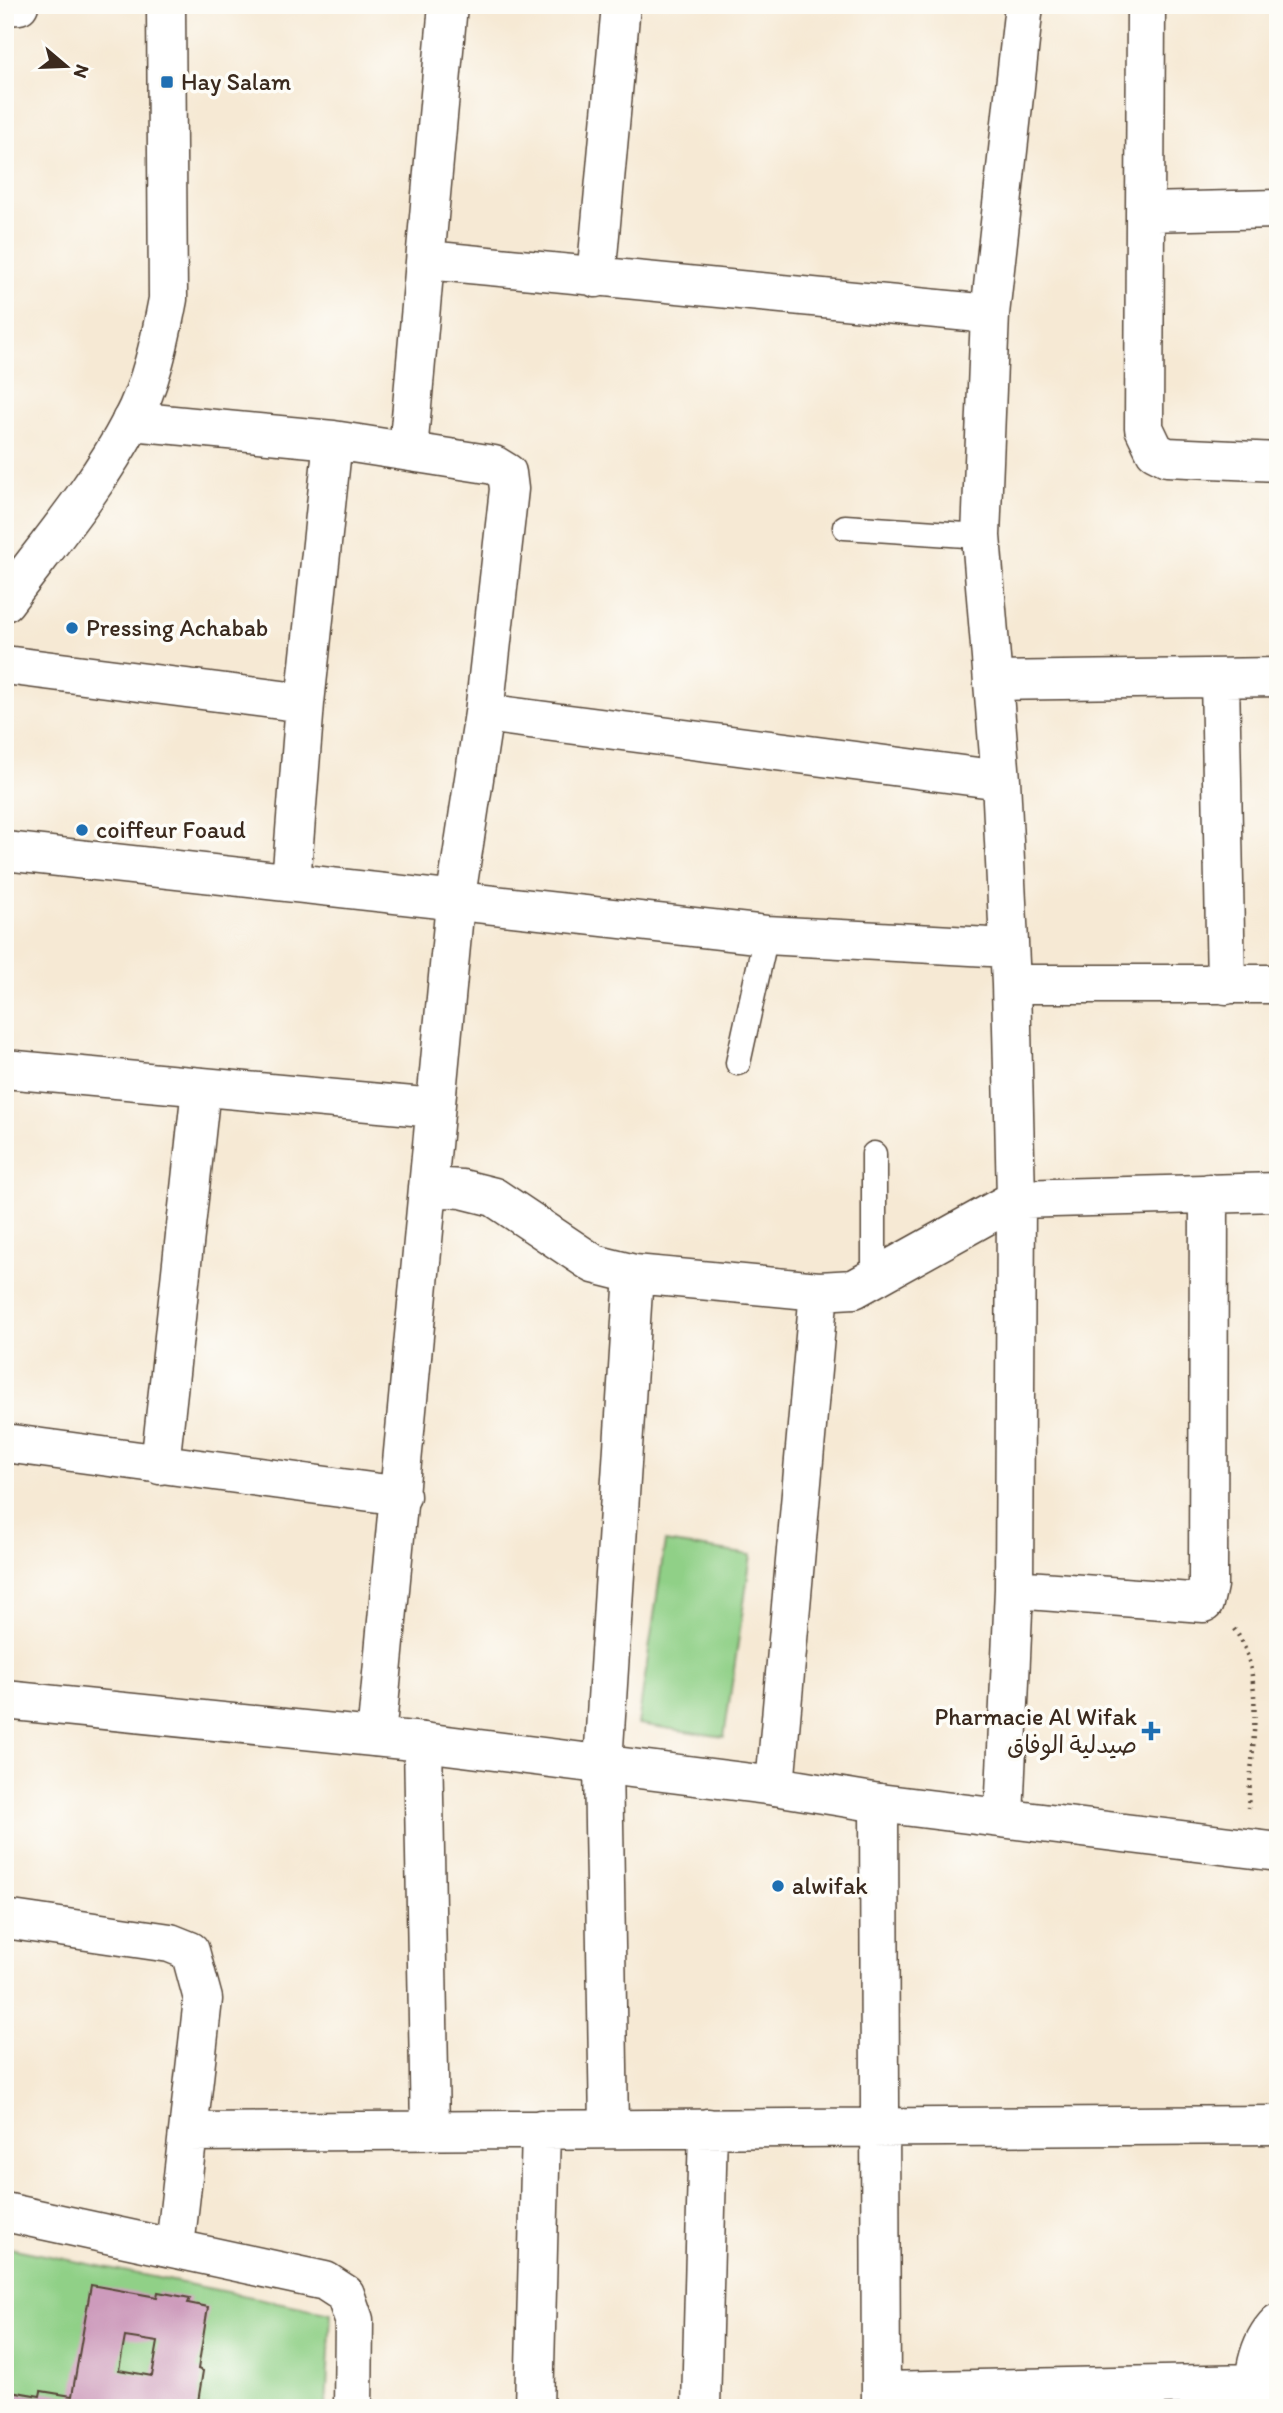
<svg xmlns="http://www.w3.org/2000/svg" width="1283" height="2413" viewBox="0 0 1283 2413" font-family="Itim,'Playpen Sans Arabic',sans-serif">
<rect width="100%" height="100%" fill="#fdfcf7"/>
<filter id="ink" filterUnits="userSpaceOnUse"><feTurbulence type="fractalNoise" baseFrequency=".0143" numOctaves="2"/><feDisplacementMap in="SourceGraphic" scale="14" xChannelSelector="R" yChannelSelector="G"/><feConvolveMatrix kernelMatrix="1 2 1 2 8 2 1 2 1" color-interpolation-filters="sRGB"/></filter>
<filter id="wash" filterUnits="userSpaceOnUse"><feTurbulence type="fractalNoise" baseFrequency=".00686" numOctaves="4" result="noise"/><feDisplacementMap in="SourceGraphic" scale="28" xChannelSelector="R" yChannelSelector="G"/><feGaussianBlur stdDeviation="1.57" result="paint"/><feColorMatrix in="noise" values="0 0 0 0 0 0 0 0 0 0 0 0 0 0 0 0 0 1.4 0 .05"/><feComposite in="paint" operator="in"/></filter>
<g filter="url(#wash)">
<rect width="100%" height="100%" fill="#f6e9d4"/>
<path fill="#90d087" stroke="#667d52" stroke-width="2" d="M665 1542 751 1555 724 1737 638 1724Z
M5 2247 331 2313 326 2408H5Z"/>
<g id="blocks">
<path fill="#cd9bbc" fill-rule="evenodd" d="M91 2285 157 2297 158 2292 190 2298 188 2303 208 2307 198 2369 203 2371 197 2408H5V2390L40 2396 41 2391 72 2396ZM125 2337 158 2342 152 2376 119 2370Z"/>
</g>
</g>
<g filter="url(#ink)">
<use href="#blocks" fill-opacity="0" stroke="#574739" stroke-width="2"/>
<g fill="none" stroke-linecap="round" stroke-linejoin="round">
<g stroke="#574739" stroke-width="27">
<path id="service" d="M845 527 981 536
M738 1063 766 935
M874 1280V1154"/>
</g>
<g stroke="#574739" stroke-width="41">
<path id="minor" d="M1146 5 1144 428 1155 451 1167 457 1278 462
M1145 212 1278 209
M427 260 990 314
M596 278 621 5
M131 421 333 440 494 465 507 473 509 489 484 713 455 903 376 1737
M408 451 448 5
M5 665 305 703
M1220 678 1226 985
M995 681 1278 677
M484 713 1001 780
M5 851 766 935 1008 948
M291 882 305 703 333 440
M1011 984H1278
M5 1069 435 1108
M428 1187 462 1189 494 1197 594 1264 634 1274 819 1291 854 1289 1016 1199 1278 1192
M5 1443 401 1496
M160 1465 201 1088
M1014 1589 1204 1603 1208 1585 1209 1193
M423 1742 430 2130
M775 1786 819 1291
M879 1803 881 2408
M1004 1817 1014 1589 1016 1199 1011 984 1001 780 981 536 990 314 1024 5
M5 1919 170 1943 190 1951 203 1999 175 2247
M609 2128 603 1763 634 1274
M188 2132 1278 2125
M5 2212 325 2281 345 2294 354 2320 353 2408
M881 2391 1255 2383
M534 2408 541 2129
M701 2408 708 2128
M1257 2408C1250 2380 1258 2343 1278 2323"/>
</g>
<g stroke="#574739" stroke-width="41">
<path id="tertiary" d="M5 6 19 5
M5 602C48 544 98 486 131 422 151 384 160 341 168 299L166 5
M5 1700 423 1742 775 1786 879 1803 1278 1852"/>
</g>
<path stroke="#574739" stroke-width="4.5" stroke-dasharray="2 5" stroke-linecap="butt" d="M1234 1629C1267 1672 1251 1756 1248 1808"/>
<use href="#service" stroke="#fff" stroke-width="24"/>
<use href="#minor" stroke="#fff" stroke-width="38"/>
<use href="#tertiary" stroke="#fff" stroke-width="38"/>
</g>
</g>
<g fill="#1f6fb2" stroke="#fdfcf7" stroke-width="2.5">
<rect x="160" y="75" width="14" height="14" rx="3.5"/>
<circle cx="72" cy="628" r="7"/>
<circle cx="82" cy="830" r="7"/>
<path d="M1147.5 1720.5h7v7h7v7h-7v7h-7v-7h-7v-7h7z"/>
<circle cx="778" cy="1886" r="7"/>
</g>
<g text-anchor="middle" stroke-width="7" stroke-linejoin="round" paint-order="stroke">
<g font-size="24" fill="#3b2a1e" stroke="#fdfcf7" text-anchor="start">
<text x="181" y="90">Hay Salam</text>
<text x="86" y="636">Pressing Achabab</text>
<text x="96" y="838">coiffeur Foaud</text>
<text x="1137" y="1725" text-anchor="end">Pharmacie Al Wifak<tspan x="1137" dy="28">صيدلية الوفاق</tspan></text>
<text x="792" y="1894">alwifak</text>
</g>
</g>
<rect width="1283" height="2413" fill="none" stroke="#fdfcf7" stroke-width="28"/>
<g transform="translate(66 66) rotate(109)" stroke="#fdfcf7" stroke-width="5" paint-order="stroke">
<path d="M0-5L12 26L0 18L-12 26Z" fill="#3b2a1e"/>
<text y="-10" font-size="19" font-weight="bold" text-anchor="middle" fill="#3b2a1e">N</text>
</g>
</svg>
